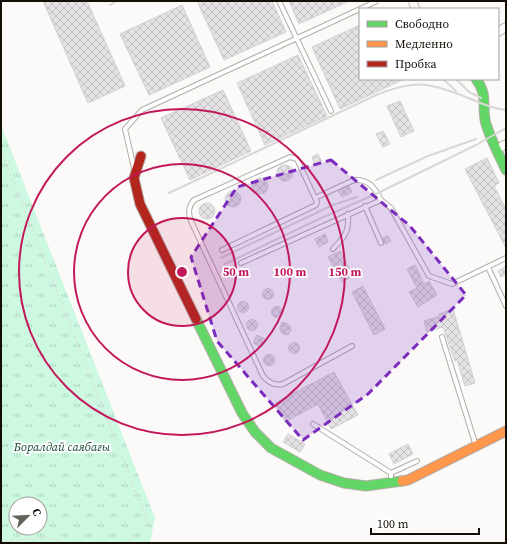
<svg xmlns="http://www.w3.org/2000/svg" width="507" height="544" viewBox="0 0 507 544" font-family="'Source Serif 4',serif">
<defs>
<pattern id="park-tufts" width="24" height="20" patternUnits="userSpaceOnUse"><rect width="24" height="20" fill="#cdf8e2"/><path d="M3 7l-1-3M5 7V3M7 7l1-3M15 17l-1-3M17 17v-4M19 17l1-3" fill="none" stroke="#afd3c0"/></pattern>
<pattern id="building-cross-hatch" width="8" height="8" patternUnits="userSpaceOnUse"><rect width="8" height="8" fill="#e5e2e5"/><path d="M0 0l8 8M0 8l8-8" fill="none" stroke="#c4c1c3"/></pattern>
</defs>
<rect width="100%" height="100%" fill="#fcfaf8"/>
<path fill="url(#park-tufts)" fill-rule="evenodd" d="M1 125 155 518 150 543H1ZM16 504H40V528H16Z"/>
<path fill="url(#building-cross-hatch)" stroke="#d2d0d3" d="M43 1H87L125 86 88 103Z
M197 1H272L286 32 224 60Z
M289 1H349L299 24Z
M182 5 210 67 149 95 120 34Z
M360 25V79H404L340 109 312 47Z
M298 55 327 116 265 145 237 83Z
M223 90 251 151 190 180 161 118Z
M400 101 414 131 401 137 387 106Z
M383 131 390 144 383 147 376 134Z
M318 154 322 162 315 165 312 157Z
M487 158 499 183 494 186 506 209V248L465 169Z
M277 173a8 8 0 1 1 16 0a8 8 0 1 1-16 0Z
M252 186a8 8 0 1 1 16 0a8 8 0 1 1-16 0Z
M349 186 352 192 342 197 338 191Z
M225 199a8 8 0 1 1 16 0a8 8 0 1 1-16 0Z
M199 211a8 8 0 1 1 16 0a8 8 0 1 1-16 0Z
M325 234 328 242 319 247 315 239Z
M388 236 391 241 385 244 383 238Z
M340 251 353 276 342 282 328 257Z
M415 265 424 284 429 281 437 295 418 307 409 292 417 288 407 269Z
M506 266V274L501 277 498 271Z
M363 286 385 329 374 335 352 292Z
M262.5 294a5.5 5.5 0 1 1 11 0a5.5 5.5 0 1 1-11 0Z
M237.5 307a5.5 5.5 0 1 1 11 0a5.5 5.5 0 1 1-11 0Z
M271.5 312a5.5 5.5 0 1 1 11 0a5.5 5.5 0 1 1-11 0Z
M453 309 475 383 465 386 457 360 455 361 443 327 427 332 424 321 440 316 439 314Z
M246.5 325a5.5 5.5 0 1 1 11 0a5.5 5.5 0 1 1-11 0Z
M282 322 288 324 290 326 291 330 288 335 283 334 280 331V328Z
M257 335 265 339V342L263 346 259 347 254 343V340Z
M288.5 348a5.5 5.5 0 1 1 11 0a5.5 5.5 0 1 1-11 0Z
M263.5 360a5.5 5.5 0 1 1 11 0a5.5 5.5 0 1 1-11 0Z
M334 372 358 415 331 429 318 404 285 422 275 403Z
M288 434 305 444 300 452 283 442Z
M408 444 413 454 394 464 389 454Z"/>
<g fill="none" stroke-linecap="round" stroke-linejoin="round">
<g stroke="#b3afaa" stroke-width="6">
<path id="lane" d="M279 1 331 111
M134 168 125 129 142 110 375 2
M365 206 381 243
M333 249C345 236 349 233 348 214
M222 250 316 205 317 202 315 198
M241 263 381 200 391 208 429 276 452 284 506 258
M488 267 506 306
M442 337 476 446
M352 346 283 384C275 386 268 382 263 376L191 221C188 213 188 207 194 200L290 157 297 159 315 198 354 180C369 179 375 188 381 200
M313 424 391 473
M391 482V473L417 461"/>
</g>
<g stroke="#b3afaa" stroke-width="10">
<path id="street" d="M498 32 506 27
M496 150 506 144"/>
</g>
<g stroke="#b3afaa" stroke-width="11">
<path id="fast" d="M476 79C489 96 481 106 486 124 491 140 499 155 506 170
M196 319 242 413 255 432 271 448 320 475 344 483 366 486 402 481"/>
</g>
<g stroke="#b3afaa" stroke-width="11">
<path id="slow" d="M402 481 408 480 506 431"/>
</g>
<g stroke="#b3afaa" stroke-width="11">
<path id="jam" d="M141 156 134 178 140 204 196 319"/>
</g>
<path stroke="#dfdedd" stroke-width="1.5" stroke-dasharray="2 3" stroke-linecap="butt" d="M1 150 148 523 126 543
M1 542 47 537 66 543"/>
<use href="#lane" stroke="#fffefe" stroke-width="4"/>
<use href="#street" stroke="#fffefe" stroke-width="8"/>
<use href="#fast" stroke="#63d668" stroke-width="9"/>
<use href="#slow" stroke="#ff974d" stroke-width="9"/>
<use href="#jam" stroke="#b3261e" stroke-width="9"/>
<path stroke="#d8d7d6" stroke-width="2" d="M408 1 411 9
M417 1 420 9
M110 5 117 1
M443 79 456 91
M456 79 469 92 481 98
M376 180 428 156 476 139
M169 193 374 96C416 78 430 83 471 99 482 104 494 109 506 110
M221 258 333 205 357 197
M225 264 319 219 378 193 476 145 506 128"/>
</g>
<path fill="#7b2cbf" fill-opacity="0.2" stroke="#7b2cbf" stroke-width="3" stroke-dasharray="8 5" stroke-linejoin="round" d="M331 160 410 226 466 295 368 394 303 440 217 341 191 257 237 187Z"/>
<circle cx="182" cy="272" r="54" fill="#c2185b" fill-opacity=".12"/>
<g fill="none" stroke="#c2185b" stroke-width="2">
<circle cx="182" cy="272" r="54"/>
<circle cx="182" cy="272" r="108"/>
<circle cx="182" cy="272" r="163"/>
</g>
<g text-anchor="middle" stroke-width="3.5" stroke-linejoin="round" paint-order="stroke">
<g font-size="12" font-style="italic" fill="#154531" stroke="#fff">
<text x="62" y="451">Боралдай саябағы</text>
</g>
</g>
<circle cx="182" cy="272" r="6" fill="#c2185b" stroke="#fff" stroke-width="2"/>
<g font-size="12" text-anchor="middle" font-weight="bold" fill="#c2185b" stroke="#fff" stroke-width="3.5" stroke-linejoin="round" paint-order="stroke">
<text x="236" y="276">50 m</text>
<text x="290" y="276">100 m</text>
<text x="345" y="276">150 m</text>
</g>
<rect width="507" height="544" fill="none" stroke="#140e07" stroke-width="4"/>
<rect x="359" y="8" width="140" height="72" fill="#ffffff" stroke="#a19f9c"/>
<rect x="367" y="21" width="20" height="6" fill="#63d668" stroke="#a19f9c"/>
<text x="395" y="28" font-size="12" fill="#140e07">Свободно</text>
<rect x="367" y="41" width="20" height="6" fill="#ff974d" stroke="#a19f9c"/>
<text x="395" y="48" font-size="12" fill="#140e07">Медленно</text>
<rect x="367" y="61" width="20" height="6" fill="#b3261e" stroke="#a19f9c"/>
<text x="395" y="68" font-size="12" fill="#140e07">Пробка</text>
<g transform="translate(28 516) rotate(66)"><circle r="19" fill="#ffffff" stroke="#a19f9c"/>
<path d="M0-3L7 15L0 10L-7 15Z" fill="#65615b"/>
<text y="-6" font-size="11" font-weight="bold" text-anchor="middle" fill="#140e07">С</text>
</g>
<path d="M371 528v6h108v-6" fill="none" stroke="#140e07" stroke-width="2"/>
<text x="377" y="528" font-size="12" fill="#140e07" stroke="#ffffff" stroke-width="3" paint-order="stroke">100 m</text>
</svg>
